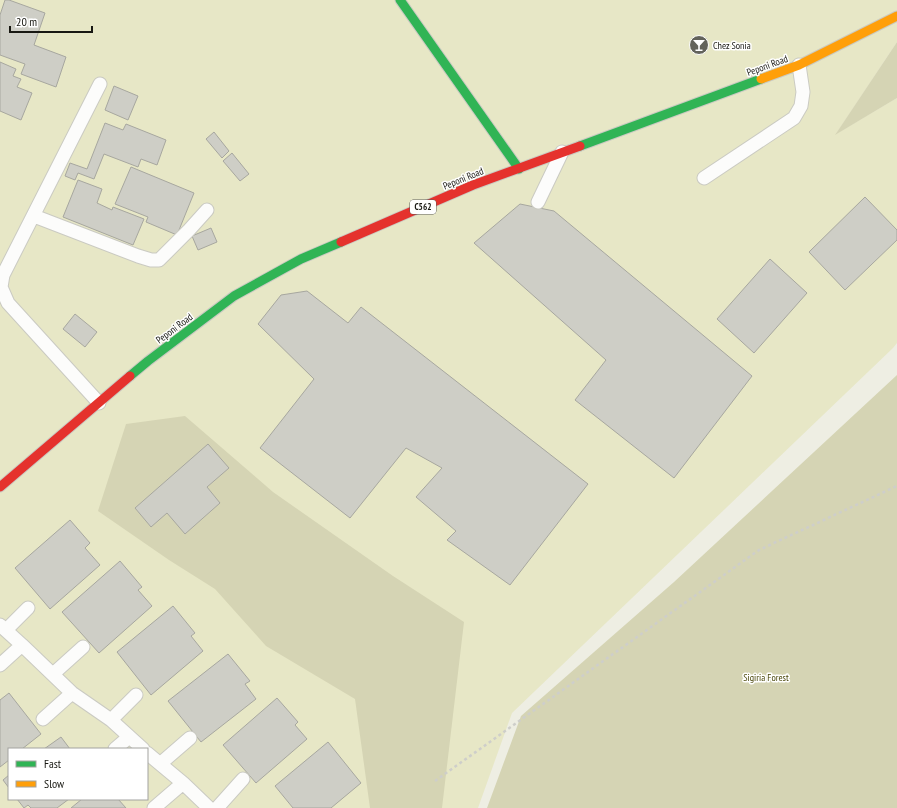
<svg xmlns="http://www.w3.org/2000/svg" width="897" height="808" viewBox="0 0 897 808" font-family="'PT Sans Narrow',sans-serif">
<rect width="100%" height="100%" fill="#eeeee3"/>
<path fill="#e7e7c6" fill-rule="evenodd" d="M0 0H897V42L836 134 897 98V343L893 348 512 713 478 808H0ZM9 749H147V799H9Z"/>
<path fill="#d5d4b4" d="M897 42V98L835 135Z
M897 375V808H487L521 716 674 582Z
M185 416 273 492 393 576 464 622 442 808H370L355 699 266 646 215 589 169 560 98 511 126 424Z"/>
<path fill="#cecec6" stroke="#a7a79f" d="M5 0H9L45 13 34 45 66 57 56 87 21 74 25 64 0 55V15Z
M0 62 16 69 13 76 21 79 17 87 32 93 21 120 0 111Z
M114 86 138 96 128 120 105 110Z
M105 123 123 130 126 124 166 140 157 165 141 159 138 167 104 154 94 179 78 173 75 180 65 176 70 163 87 169Z
M214 132 229 151 222 158 206 139Z
M232 153 249 174 240 181 223 161Z
M131 167 194 193 177 235 146 222 148 217 115 204Z
M78 180 102 189 97 203 112 210 113 207 144 219 133 245 63 217Z
M865 197 897 230V240L845 290 809 252Z
M520 204 554 211 752 376 674 478 575 400 606 360 474 243Z
M211 228 217 242 198 250 192 236Z
M770 259 807 293 754 353 717 319Z
M307 291 348 323 361 307 588 484 510 585 447 540 456 531 416 497 442 468 406 448 350 518 260 448 314 379 258 324 281 295Z
M75 314 97 332 85 347 63 329Z
M208 444 229 468 207 487 220 503 185 534 167 513 151 527 135 508Z
M70 520 90 543 85 548 100 565 50 609 15 568Z
M120 561 142 587 138 590 152 606 99 653 62 612Z
M173 606 195 633 191 636 203 651 151 695 117 652Z
M228 654 250 681 245 684 256 699 201 742 168 701Z
M9 693 41 734 22 749H9V760L0 767V700Z
M277 698 298 722 295 725 307 739 256 783 223 745Z
M61 737 70 749H44Z
M328 742 361 783 331 808H293L275 786Z
M9 775V788L3 780Z
M17 799H69L57 808H31L28 805 24 808Z
M82 799H118L126 808H71Z"/>
<g fill="none" stroke-linecap="round" stroke-linejoin="round">
<g stroke="#cacac2" stroke-width="15">
<path id="lane" d="M704 178 794 118 801 106 803 92 799 65
M538 202 562 152
M34 216 138 256 151 260H159L189 230 207 210
M99 403 8 303 1 287 3 275 100 84
M0 625 22 645 72 693 111 720 143 749
M6 630 28 608
M0 665 22 645
M53 674 83 647
M43 719 72 693
M111 720 136 695
M115 749 129 737
M147 753 183 783 209 808
M160 764 190 738
M154 808 183 783
M217 808 243 779"/>
</g>
<g stroke="#cacac2" stroke-width="11">
<path id="fast" d="M400 0 519 169
M580 146 761 79
M130 376 148 361 234 296 301 259 341 242"/>
</g>
<g stroke="#cacac2" stroke-width="11">
<path id="slow" d="M761 79 799 65 897 16"/>
</g>
<g stroke="#cacac2" stroke-width="11">
<path id="jam" d="M341 242 473 185 580 146
M0 487 130 376"/>
</g>
<path stroke="#cececa" stroke-width="2.5" stroke-dasharray="3 3" stroke-linecap="butt" d="M435 781 759 550 897 486"/>
<use href="#lane" stroke="#fcfcfb" stroke-width="13"/>
<use href="#fast" stroke="#30b455" stroke-width="9"/>
<use href="#slow" stroke="#ff9f0a" stroke-width="9"/>
<use href="#jam" stroke="#e5322d" stroke-width="9"/>
</g>
<defs>
<g id="bar-disc" transform="scale(1)"><circle r="9.5" fill="#63635b" stroke="#fff"/><path d="M-6-5H6L.8 .8V4.5H3.5V6h-7V4.5H-.8V.8Z" fill="#fff"/></g>
</defs>
<g fill-rule="evenodd">
<use href="#bar-disc" x="699" y="45"/>
</g>
<g text-anchor="middle" stroke-width="3" stroke-linejoin="round" paint-order="stroke">
<rect fill="#fff" stroke="#5d5d59" stroke-width="1" x="410" y="200" width="26" height="14" rx="3"/>
<g font-size="9" font-weight="bold" fill="#181812">
<text x="423" y="210">C562</text>
</g>
<g font-size="10" fill="#181812" stroke="#fff" text-anchor="start">
<text x="713" y="49">Chez Sonia</text>
</g>
<g font-size="10" fill="#181812" stroke="#fff">
<text transform="translate(767 65) rotate(-20)" y="4">Peponi Road</text>
<text transform="translate(463 178) rotate(-22)" y="4">Peponi Road</text>
<text transform="translate(174 328) rotate(-37)" y="4">Peponi Road</text>
</g>
<g font-size="10" fill="#4a470a" stroke="#fff">
<text x="766" y="681">Sigiria Forest</text>
</g>
</g>
<rect x="8" y="748" width="140" height="52" fill="#ffffff" stroke="#a3a3a0"/>
<rect x="16" y="761" width="20" height="6" fill="#30b455" stroke="#a3a3a0"/>
<text x="44" y="768" font-size="12" fill="#181812">Fast</text>
<rect x="16" y="781" width="20" height="6" fill="#ff9f0a" stroke="#a3a3a0"/>
<text x="44" y="788" font-size="12" fill="#181812">Slow</text>
<path d="M10 26v6h82v-6" fill="none" stroke="#181812" stroke-width="2"/>
<text x="16" y="26" font-size="12" fill="#181812" stroke="#ffffff" stroke-width="3" paint-order="stroke">20 m</text>
</svg>
